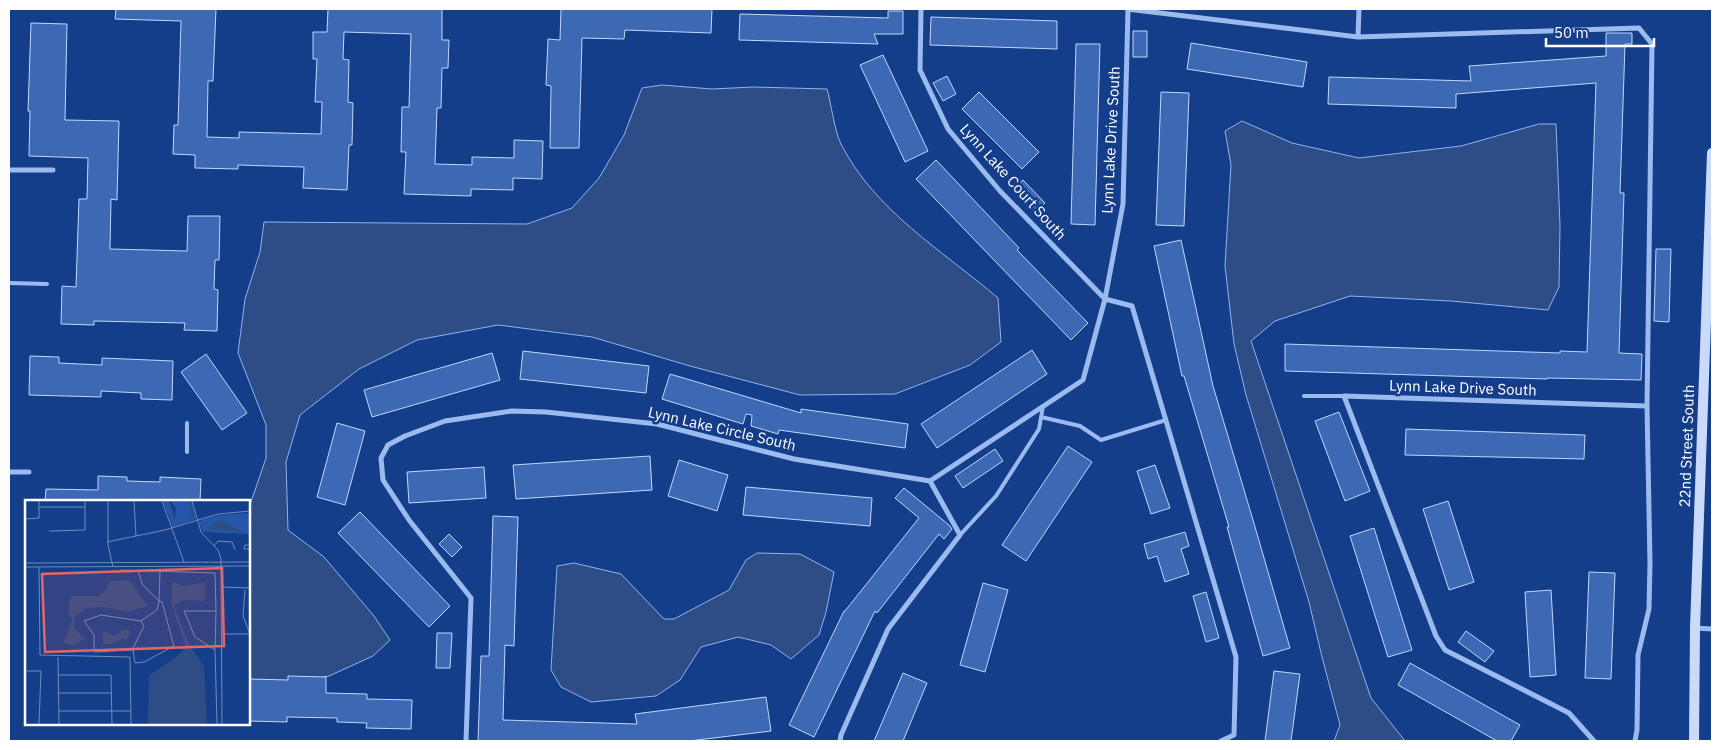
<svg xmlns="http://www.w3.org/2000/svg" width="1721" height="750" viewBox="0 0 1721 750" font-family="'IBM Plex Sans',sans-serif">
<rect width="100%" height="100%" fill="#143e8a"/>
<path fill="#2e4d87" stroke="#8db4f3" d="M662 85 712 89 753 87 827 89C831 103 835 133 841 144 875 211 943 251 998 298L1001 342 970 365 895 394 800 395 690 366 592 337 498 325 417 340 359 369 300 415 286 462 288 530 324 557 374 616 390 640 373 656 329 676 285 685 249 679V505L251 502 266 458V425L238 353 245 299 260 252 264 222 527 224 572 208 599 178 624 135 642 88Z
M1242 121 1292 143 1359 158 1461 146 1539 124H1556L1560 226 1559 287 1548 310 1451 301 1350 296 1275 321 1251 341 1371 698 1405 741H1334L1340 725 1322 657 1309 602 1246 395 1234 344 1225 266 1231 165 1225 131Z
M757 553 800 554 834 572 826 612 819 635 791 659 771 645 738 637 701 647 680 680 656 696 591 702 561 687 551 670 557 566 574 563 621 574 664 619H674L729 590 746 560Z"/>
<path fill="#3c68b4" stroke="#c2d7fc" d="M116 9H216L213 81H208L207 137 239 138V132L321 134 322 102H315L317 59H313V32H327L328 9H442V40H449L448 68H442L441 108H437L435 164 472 165V157L514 158V140L543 141 542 179 513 178V190L471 189V196L404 194 406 152H401L402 107H409L411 34 344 32 343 59 349 60 348 102 353 103 352 145H349L347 190 303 188 304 167 238 165V169L195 168V155L173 154 174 125H178L181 21 115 19Z
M561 9H712L711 33 625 30 624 39 582 38 579 148H550L551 86 546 85 548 39 560 40Z
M888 11H903V34H874L878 44 739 40 740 14 888 18Z
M931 17 1057 21V49L930 45Z
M31 23 67 24 65 120 119 121 117 200 111 199 110 249 187 251 188 216H220L219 260H215L214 289 218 290 217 331 184 330 185 323 94 321V325L61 324 62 286 76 287 79 199H87L88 158 29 156 30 111H28Z
M1133 31H1147V57H1133Z
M1606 33H1632V44H1625L1620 193H1624L1619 353 1642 354 1641 380 1547 378V379L1285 371V344L1560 353V351L1587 352 1596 83 1456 94V108L1328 104 1329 77 1471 81 1469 66 1606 56Z
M1191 43 1307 62 1303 87 1187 69Z
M1076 44H1100L1095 225 1071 224Z
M883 55 928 151 905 162 860 65Z
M947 76 956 94 943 101 933 83Z
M979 92 1039 152 1022 169 962 109Z
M1161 92 1189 93 1184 226 1156 225Z
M936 160 1019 248 1017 250 1088 323 1071 340 916 179Z
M1023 180 1045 203 1035 213 1013 190Z
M1181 240 1213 386 1253 520 1290 648 1263 656 1227 527H1229L1184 376H1182L1154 246Z
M1656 249H1671L1669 322 1654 321Z
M1032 350 1047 374 937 448 921 424Z
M523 351 649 366 646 393 520 379Z
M492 353 500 380 372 417 364 390Z
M206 354 247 413 222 430 181 372Z
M30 356 59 357V363L102 365V358L173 361 172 400 141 399V393L101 391V397L29 395Z
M670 374 801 413V409L908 424 905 448 779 430 778 434 751 426 752 415 746 414 743 424 662 399Z
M1339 412 1370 491 1345 501 1315 421Z
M337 423 365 431 345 505 317 497Z
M1406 429 1585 435 1584 459 1405 455Z
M1068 446 1092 462 1026 561 1002 545Z
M995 449 1003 461 963 488 955 476Z
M650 456 652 490 516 499 513 465Z
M679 460 728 475 717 511 668 496Z
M1155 465 1170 508 1151 514 1137 471Z
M484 467 486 498 409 503 407 472Z
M98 476 127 477V481L160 482V477L201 479 200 501H45L46 489 98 490Z
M746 487 872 498 870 526 743 515Z
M904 488 949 525 952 529 944 539 939 534 877 613 875 611 814 737 789 725 844 611H845L919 518 895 498Z
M1448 501 1474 582 1449 590 1423 509Z
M360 512 450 606 429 627 338 533Z
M493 516 518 517 514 646 505 645 503 720 637 724 635 714 766 697 771 731 689 741H478L481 656H489Z
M1374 528 1412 650 1388 657 1350 536Z
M1185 532 1189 546 1181 549 1189 574 1165 582 1157 556 1148 559 1144 544Z
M449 534 462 547 452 557 439 544Z
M1589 572 1615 573 1611 679 1585 678Z
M983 583 1008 590 985 672 960 665Z
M1551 590 1556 675 1530 677 1525 592Z
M1206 592 1219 638 1206 642 1193 596Z
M1466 631 1494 651 1485 662 1458 642Z
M437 633H452L450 668H436Z
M1410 663 1520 725 1511 741H1497L1398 685Z
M1274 671 1300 674 1291 741H1265Z
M903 673 927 683 903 741H874Z
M288 676 326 677V693L367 694V699L412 700 411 729 366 728 367 723 337 722V718L287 717V722L249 721V679L288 680Z"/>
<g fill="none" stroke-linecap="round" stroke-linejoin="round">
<path stroke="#9bbaf0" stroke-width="4" d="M9 283 47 284
M1304 396H1344
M1041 417 1080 426 1101 440 1166 420
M187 452V423
M960 535 996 496 1039 429 1043 406"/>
<path stroke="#9bbaf0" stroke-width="5" d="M921 9 920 70 948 129 1000 191 1105 299 1083 380 930 481
M1127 9 1358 37 1639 28 1652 44 1647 406 1344 396 1436 636 1445 650 1569 713 1594 741
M1128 10 1123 204 1105 299 1132 306 1236 657 1234 735 1221 741
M1358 37 1359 9
M9 170H53
M9 472H29
M1695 628 1712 629
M466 741 471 598 409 520 383 480 381 458 388 445 405 436 445 421 512 411 546 412 657 424 794 459 930 481 960 535 888 629 841 735 840 741
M1635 741 1637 730 1638 655 1649 609 1650 563 1647 406"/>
<path stroke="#c9dafb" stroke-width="10" d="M1694 741 1695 628 1712 153"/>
</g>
<g text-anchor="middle" stroke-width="5" stroke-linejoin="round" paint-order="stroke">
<g font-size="15" fill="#fff" stroke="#143e8a">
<text transform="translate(1111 140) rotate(-87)" y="5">Lynn Lake Drive South</text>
<text transform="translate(1013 182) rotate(48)" y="5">Lynn Lake Court South</text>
<text transform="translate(1463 388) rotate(2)" y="5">Lynn Lake Drive South</text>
<text transform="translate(722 429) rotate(13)" y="5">Lynn Lake Circle South</text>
<text transform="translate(1687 446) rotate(-88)" y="5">22nd Street South</text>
</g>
</g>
<g transform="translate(25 500)">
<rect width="225" height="225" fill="#143e8a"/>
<path d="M138 1H144L150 19 151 8 146 1H166L171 19 148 27ZM225 13V34L178 32 174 21 193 15Z" fill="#2656a9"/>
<path d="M194 20 212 29 222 32 182 29ZM104 80 123 106 102 112 80 107 62 108 50 116 49 121V128L60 139 50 145 38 143 47 121 43 110 46 96H73L80 91 85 81ZM147 82 160 86 180 82V101L159 100 149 105 163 142 179 167 182 224H123L124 176 157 152 160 145 147 106ZM98 129 106 131 102 140 97 138 88 144H78V131L90 136Z" fill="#2e4d87"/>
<path fill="none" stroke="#2e4d87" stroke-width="2.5" d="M164 1 168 17"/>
<path fill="none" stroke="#728bb9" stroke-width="1" d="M83 1V45L88 67M109 1 111 36M137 1 159 62M167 1 176 32 193 50 196 59 197 224M14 7H60M0 19 14 18V1M24 31 60 30V1M82 42 140 30 193 14 225 11M225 45H220L219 49H225M189 46 193 41 207 42 210 50M0 63 225 62M0 67 225 66M14 67 15 155 105 157 106 224M96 70 190 73 191 111H159L170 137 190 150 192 224M113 70 117 84 134 101 132 110 116 121M197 87 225 88M220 90 218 116 225 134M76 115 116 121 119 126 107 150 69 152V135L59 121ZM197 134H225M108 150 110 163 119 162 149 146 137 102 134 101 135 71M190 150 191 111M33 157 34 224M2 171H16L14 224M34 175H86L87 224M34 193H87M34 211H106"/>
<path fill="#e26868" fill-opacity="0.15" stroke="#e26868" stroke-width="2.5" d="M197 68 199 146 20 152 17 74Z"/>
<rect width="225" height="225" fill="none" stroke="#fff" stroke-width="2.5"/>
</g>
<rect width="1721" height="750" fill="none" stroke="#ffffff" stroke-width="20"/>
<path d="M1546 38v8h108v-8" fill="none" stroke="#ffffff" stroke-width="2.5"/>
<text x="1554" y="38" font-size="15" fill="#ffffff" stroke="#143e8a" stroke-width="4" paint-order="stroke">50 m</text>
</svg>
